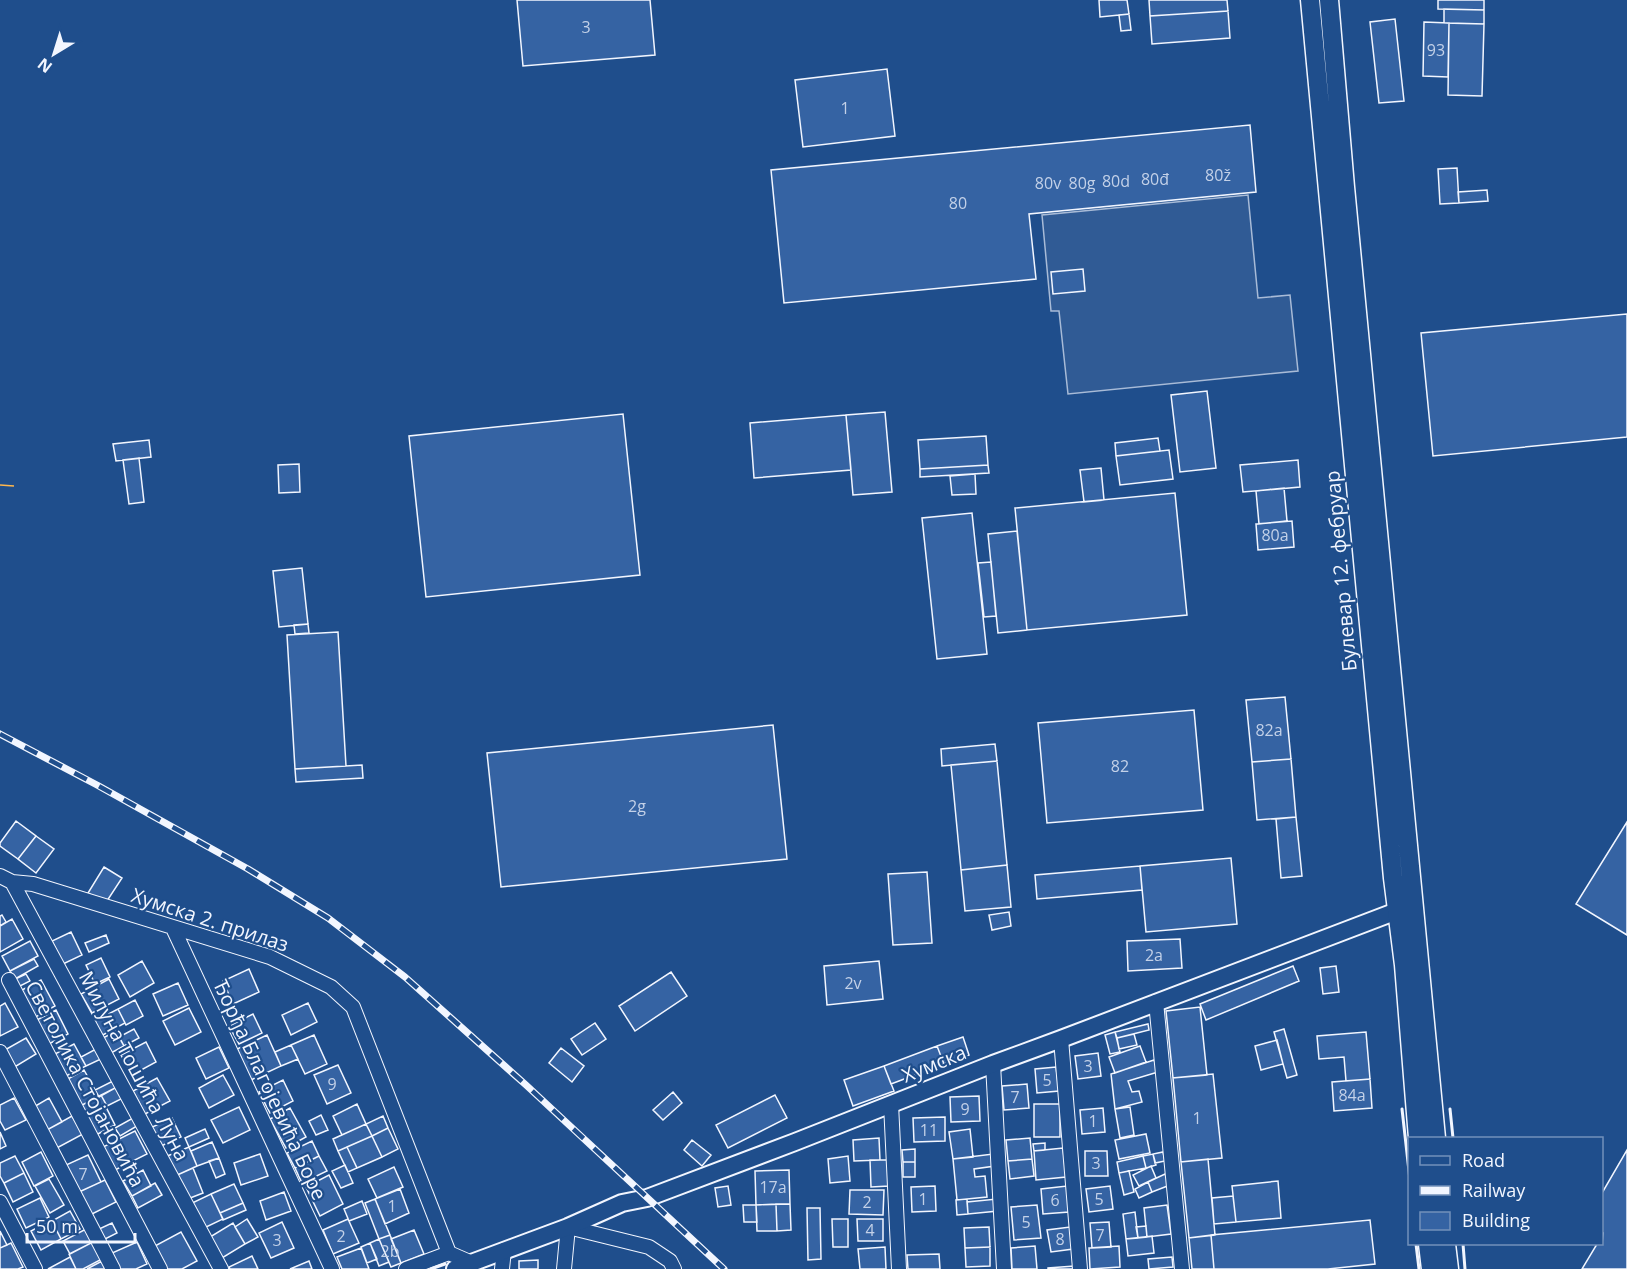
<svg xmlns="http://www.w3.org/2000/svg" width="1627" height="1269" viewBox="0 0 1627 1269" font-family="'Open Sans',sans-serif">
<rect width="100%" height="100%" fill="#1f4e8c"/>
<path fill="#305b95" stroke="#a8bbd7" stroke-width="1.5" d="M1248 195 1258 298 1290 295 1298 371 1068 394 1059 311H1051L1042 215Z"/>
<path fill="#3563a3" stroke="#f2f6ff" stroke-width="1.5" d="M517 0H650L655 55 523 66Z
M1099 0H1127L1129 14 1100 17Z
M1149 0H1227L1228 11 1150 16Z
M1438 0H1484V10L1438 9Z
M1444 9 1484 10V24L1444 23Z
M1228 11 1230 38 1152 44 1150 16Z
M1129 14 1131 30 1121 31 1119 15Z
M1395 19 1404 101 1379 103 1370 22Z
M1424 22 1449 23 1448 77 1423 76Z
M1449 23 1484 24 1482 96 1448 95Z
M887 69 895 136 803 147 795 80Z
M1250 125 1256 192 1029 214 1036 279 784 303 771 170Z
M1457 168 1459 203 1440 204 1438 169Z
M1487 190 1488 201 1459 203 1458 192Z
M1083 269 1085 291 1053 294 1051 272Z
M1627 314V437L1433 456 1421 333Z
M1207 391 1216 468 1180 472 1171 395Z
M885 412 892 492 853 495 846 415Z
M623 414 640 575 426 597 409 436Z
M846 415 851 470 754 478 750 423Z
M986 436 988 465 920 469 918 440Z
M1158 438 1160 451 1116 456 1115 443Z
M149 440 151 457 116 461 113 444Z
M1169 450 1173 479 1120 485 1116 456Z
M139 458 144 502 129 504 123 460Z
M1298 460 1300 487 1243 492 1240 465Z
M299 464 300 492 279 493 278 465Z
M988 465 989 473 920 477V469Z
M1101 468 1104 500 1084 502 1080 470Z
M975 474 976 494 952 495 950 476Z
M1284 488 1287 521 1259 524 1256 491Z
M1175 493 1187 615 1027 630 1015 508Z
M972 513 987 654 937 659 922 518Z
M1292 521 1294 547 1258 550 1256 524Z
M1017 531 1027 630 998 633 988 534Z
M991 562 996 616 984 617 978 563Z
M302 568 308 624 279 627 273 571Z
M308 624 309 633 295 634 294 625Z
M338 632 346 766 295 769 287 635Z
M1285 697 1291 759 1252 762 1246 700Z
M1194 710 1203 810 1047 823 1038 723Z
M773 725 787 859 501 887 487 753Z
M995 744 997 761 942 766 941 749Z
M1291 759 1296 817 1257 820 1252 762Z
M997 761 1007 865 961 870 951 765Z
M362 765 363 778 296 782 295 769Z
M1296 817 1302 876 1281 878 1276 819Z
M16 821 36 836 18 859 0 846V843Z
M1627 822V935L1576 904Z
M36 836 54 849 36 873 18 859Z
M1231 858 1237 924 1146 932 1140 866Z
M1007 865 1011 907 965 911 961 870Z
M1140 866 1142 890 1037 899 1035 875Z
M104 867 122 878 105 904 88 893Z
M927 872 932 943 893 945 888 874Z
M1009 912 1011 926 992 930 989 915Z
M2 915 6 922 0 926V916Z
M12 919 23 939 0 952V926Z
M71 932 82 955 63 964 52 941Z
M106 935 109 943 89 952 85 943Z
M1180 939 1182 968 1128 971 1127 941Z
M30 941 38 956 10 971 2 956Z
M101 958 110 977 95 984 86 965Z
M34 959 38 966 15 979 10 971Z
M142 961 154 983 130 997 118 975Z
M879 961 883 999 827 1005 824 966Z
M1293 966 1299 981 1206 1020 1200 1004Z
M1336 966 1339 992 1323 994 1320 968Z
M249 969 259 992 233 1004 223 981Z
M671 972 687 996 635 1031 619 1006Z
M26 974 30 981 16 988 13 980Z
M109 979 119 999 92 1013 81 994Z
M41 980 55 1006 32 1019 18 992Z
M178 983 188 1005 163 1016 153 994Z
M135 1000 143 1016 126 1025 118 1009Z
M5 1003 18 1027 0 1036V1006Z
M308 1003 317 1022 291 1035 282 1015Z
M1200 1007 1207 1075 1173 1078 1166 1011Z
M189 1008 201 1032 175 1045 163 1021Z
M118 1009 125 1023 101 1036 93 1022Z
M56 1010 68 1034 45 1046 33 1022Z
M253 1014 262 1033 239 1044 229 1026Z
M595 1023 606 1039 582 1055 571 1039Z
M1148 1024 1149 1030 1117 1038 1115 1032Z
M134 1029 139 1038 124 1046 119 1037Z
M1284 1029 1297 1075 1287 1078 1274 1032Z
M116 1031 124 1046 111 1053 103 1038Z
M1115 1032 1120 1052 1110 1054 1105 1035Z
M1366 1032 1370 1079 1346 1081 1344 1057 1319 1059 1317 1036Z
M1134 1034 1137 1045 1119 1049 1117 1038Z
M267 1035 281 1066 251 1080 237 1049Z
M314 1035 327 1064 305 1074 291 1045Z
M963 1037 969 1055 944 1064 937 1046Z
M26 1038 36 1054 13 1068 3 1051Z
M1277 1040 1283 1064 1261 1070 1255 1046Z
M146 1042 156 1062 132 1075 121 1055Z
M74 1044 86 1066 64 1077 53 1055Z
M291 1045 298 1059 281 1066 275 1052Z
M937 1046 944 1064 891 1084 884 1066Z
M1140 1046 1146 1062 1115 1073 1109 1057Z
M219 1047 229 1068 206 1079 196 1058Z
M561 1048 584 1066 572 1082 549 1063Z
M96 1049 101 1059 86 1066 81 1057Z
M1098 1053 1101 1076 1078 1079 1075 1056Z
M1154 1060 1158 1072 1128 1081 1132 1092 1139 1091 1142 1102 1115 1109 1111 1074Z
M338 1065 351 1093 327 1104 314 1075Z
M884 1066 894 1091 853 1106 844 1080Z
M1056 1067 1059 1091 1037 1093 1035 1069Z
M84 1070 99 1097 80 1106 66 1080Z
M1213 1074 1222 1158 1181 1162 1173 1078Z
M223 1075 234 1095 209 1108 199 1088Z
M157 1078 170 1101 145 1114 133 1091Z
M1370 1079 1372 1108 1334 1111 1332 1082Z
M283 1080 293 1101 270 1113 259 1092Z
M113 1081 117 1087 99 1097 95 1090Z
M1027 1084 1029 1108 1004 1110 1002 1086Z
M117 1087 123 1098 107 1106 101 1095Z
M673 1092 682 1103 663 1120 653 1110Z
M101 1095 107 1106 86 1118 80 1106Z
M775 1095 787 1118 728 1148 716 1125Z
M979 1096 980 1121 951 1122 950 1097Z
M14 1098 26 1120 5 1130 0 1121V1105Z
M49 1098 62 1122 45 1131 32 1108Z
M357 1104 366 1124 342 1135 333 1116Z
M1034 1104H1060V1137H1034Z
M106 1107 115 1125 96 1135 86 1118Z
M239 1107 250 1130 223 1143 211 1120Z
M1130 1107 1134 1135 1120 1138 1115 1109Z
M290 1108 306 1137 286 1148 270 1119Z
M1103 1108 1105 1132 1082 1134 1080 1110Z
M321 1115 328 1130 316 1135 309 1121Z
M72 1116 83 1134 55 1149 45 1131Z
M383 1116 388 1128 372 1136 366 1124Z
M945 1117V1141L914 1142 913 1118Z
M133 1118 137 1126 120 1136 115 1128Z
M172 1118 181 1137 159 1147 150 1128Z
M366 1124 372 1136 338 1151 333 1139Z
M388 1128 398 1149 382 1157 372 1136Z
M205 1129 209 1138 189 1147 185 1138Z
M970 1129 973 1157 953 1159 949 1132Z
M135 1131 147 1154 115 1170 103 1147Z
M0 1132 6 1146 0 1149Z
M1146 1134 1150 1153 1119 1159 1115 1140Z
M372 1136 382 1157 357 1168 347 1147Z
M879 1138 880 1160 854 1161 853 1140Z
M1030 1138 1032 1159 1008 1161 1006 1140Z
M692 1140 711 1155 702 1166 684 1150Z
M312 1141 319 1156 295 1168 287 1153Z
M212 1142 219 1158 197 1166 191 1151Z
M1045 1143V1150L1034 1151 1033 1144Z
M189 1147 197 1166 173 1177 165 1157Z
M347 1147 357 1168 348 1172 338 1151Z
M1063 1148 1066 1177 1036 1180 1034 1151Z
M915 1149V1162H903L902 1150Z
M1627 1150V1269H1582L1597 1244H1602L1603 1233H1602V1193Z
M1085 1151H1107L1108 1176H1085Z
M41 1152 53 1176 34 1186 22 1162Z
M1163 1152 1165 1161 1155 1163 1153 1154Z
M260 1154 268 1176 241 1185 234 1163Z
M993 1154 995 1166 974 1169 975 1177 985 1176 987 1197 957 1200 953 1159Z
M1153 1154 1156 1165 1146 1168 1143 1156Z
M88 1155 101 1182 79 1192 66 1165Z
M15 1156 24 1173 4 1183 0 1176V1163Z
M319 1156 327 1171 302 1183 295 1168Z
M848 1156 850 1181 830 1183 828 1159Z
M1143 1156 1146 1168 1119 1173 1117 1162Z
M219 1158 225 1174 216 1178 209 1161Z
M1032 1159 1034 1176 1010 1179 1008 1161Z
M1208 1159 1215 1235 1189 1238 1181 1162Z
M870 1160H888L889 1186 871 1187Z
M903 1162H915V1177H903Z
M345 1165 353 1183 341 1188 332 1171Z
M1151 1166 1156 1178 1139 1186 1133 1175Z
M394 1167 403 1187 377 1198 368 1179Z
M193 1168 203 1193 185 1200 175 1176Z
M143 1170 151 1186 132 1196 123 1181Z
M789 1170 790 1204 756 1205 755 1171Z
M1129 1171 1134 1192 1124 1195 1119 1173Z
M24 1173 33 1192 13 1202 4 1183Z
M1165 1174 1170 1185 1152 1192 1148 1182Z
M329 1175 343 1204 320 1216 306 1187Z
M49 1179 64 1205 50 1213 35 1186Z
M105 1180 116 1202 90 1215 79 1192Z
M1278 1181 1281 1218 1236 1222 1232 1186Z
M1148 1182 1152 1192 1139 1198 1135 1189Z
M155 1183 162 1195 138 1208 132 1196Z
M234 1184 243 1203 220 1213 211 1194Z
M728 1186 731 1205 718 1207 715 1188Z
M935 1186 936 1211 912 1212 911 1187Z
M1067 1186 1069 1212 1043 1214 1041 1189Z
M1110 1186 1113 1209 1089 1212 1086 1189Z
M400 1189 409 1213 385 1224 375 1199Z
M850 1190H884L883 1215 849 1214Z
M284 1192 291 1211 266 1220 260 1201Z
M211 1194 223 1219 202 1229 190 1204Z
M1233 1196 1236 1222 1214 1224 1212 1198Z
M40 1198 49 1217 26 1228 17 1209Z
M375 1199 390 1235 379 1239 365 1203Z
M967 1199 968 1214 957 1215 956 1200Z
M997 1199 998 1211 968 1214 967 1202Z
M362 1201 367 1214 349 1221 344 1209Z
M243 1203 246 1210 223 1220 220 1213Z
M776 1204 777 1231H757L756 1205Z
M776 1204H790L791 1230 777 1231Z
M743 1205H756L757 1222H744Z
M1037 1205 1041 1238 1014 1240 1011 1207Z
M1167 1205 1171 1234 1147 1237 1144 1208Z
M807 1208H820L821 1259 808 1260Z
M70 1211 80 1229 61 1239 52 1221Z
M1135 1212 1138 1238 1126 1239 1123 1214Z
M247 1219 258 1237 245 1244 235 1227Z
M348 1219 359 1243 333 1254 323 1230Z
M832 1219H848V1247H833Z
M857 1219H883V1241H858Z
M51 1220 61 1239 41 1250 31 1231Z
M1370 1220 1375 1264 1328 1269H1214L1211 1235Z
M282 1222 294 1248 271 1258 259 1233Z
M1109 1222 1111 1247 1092 1248 1090 1223Z
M112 1223 117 1233 105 1239 99 1229Z
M233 1223 245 1244 222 1258 210 1237Z
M1146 1226 1147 1237 1138 1238 1136 1227Z
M989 1227 990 1247 965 1248 964 1228Z
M1070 1227 1073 1249 1051 1252 1047 1230Z
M86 1229 93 1242 70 1254 63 1241Z
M414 1230 424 1254 401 1263 391 1239Z
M0 1231 7 1245 0 1248Z
M181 1232 197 1261 182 1269H165L153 1247Z
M390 1235 401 1263 391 1267 379 1239Z
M1211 1235 1214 1269H1192L1189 1238Z
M1152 1236 1154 1253 1128 1256 1126 1239Z
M379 1239 389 1262 379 1266 370 1243Z
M93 1242 102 1259 83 1269H76L69 1254Z
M137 1242 147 1264 136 1269H120L112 1253Z
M11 1243 23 1267 18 1269H0V1248Z
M370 1243 377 1259 367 1263 361 1247Z
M1035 1246 1037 1269H1012L1011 1248Z
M1119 1246 1120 1267 1090 1269 1089 1248Z
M885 1247 886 1269H860L858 1249Z
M990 1247V1266L966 1267 965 1248Z
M361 1248 369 1269H342L337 1257Z
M939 1254 940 1269H908L907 1255Z
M252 1256 258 1269H230L229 1267Z
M70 1257 76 1269H48Z
M1172 1257 1173 1267 1149 1269 1148 1259Z
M538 1260V1269H519V1261Z
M102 1261 106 1269H87Z
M309 1261 312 1269H290Z
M1074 1266 1075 1269H1048V1268Z"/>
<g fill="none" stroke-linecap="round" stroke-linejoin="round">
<g stroke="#f2f6ff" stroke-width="16">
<path id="minor" d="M0 876 12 882 33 884 270 957 331 987 353 1007 449 1253
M12 882 221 1269
M173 928 332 1269
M9 980 160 1269
M1156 1002 1182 1269
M1061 1039 1080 1269
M0 1052 113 1269
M993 1064 1004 1269
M891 1104 899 1269
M0 1202 35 1269
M406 1269 449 1253 472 1263
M502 1269 504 1250
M564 1269 568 1227 649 1247 670 1261 674 1269"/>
</g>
<g stroke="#f2f6ff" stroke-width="20">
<path id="tertiary" d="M455 1269 568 1227 622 1203 647 1198 795 1142 993 1064 1061 1039 1410 906"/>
</g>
<g stroke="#f2f6ff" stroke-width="21">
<path id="secondary" d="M1310 0 1393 878 1404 965 1418 1138
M1329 0 1345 187 1436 1138
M1428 1244 1431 1269
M1446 1244 1449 1269"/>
</g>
<use href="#minor" stroke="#1f4e8c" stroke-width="14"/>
<use href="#tertiary" stroke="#1f4e8c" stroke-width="16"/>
<use href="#secondary" stroke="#1f4e8c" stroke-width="18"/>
<g stroke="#f2f6ff" stroke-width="7">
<path id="rail" d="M0 734 97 785 248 869 328 918 405 977 526 1085 724 1269"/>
</g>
<use href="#rail" stroke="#1f4e8c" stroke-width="4.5" stroke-dasharray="14" stroke-linecap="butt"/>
<path stroke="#f2f6ff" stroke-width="3" d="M1402 1109 1410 1180
M1450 1109 1453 1138
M1416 1244 1419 1269
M1463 1244 1465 1269
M431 1269 445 1264"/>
<path stroke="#ffb74d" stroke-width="1.5" stroke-dasharray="21 4.5 3 4.5" stroke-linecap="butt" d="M0 485 14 486"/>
</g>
<g text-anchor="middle" stroke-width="4.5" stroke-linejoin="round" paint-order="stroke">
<g font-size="16" fill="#c3d1e8">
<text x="586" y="33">3</text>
<text x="1436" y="56">93</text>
<text x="845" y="114">1</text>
<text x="1218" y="181">80ž</text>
<text x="1155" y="185">80đ</text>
<text x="1116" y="187">80d</text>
<text x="1048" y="189">80v</text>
<text x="1082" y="189">80g</text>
<text x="958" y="209">80</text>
<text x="1275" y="541">80a</text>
<text x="1269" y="736">82a</text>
<text x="1120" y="772">82</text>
<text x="637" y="812">2g</text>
<text x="1154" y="961">2a</text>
<text x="853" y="989">2v</text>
<text x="1088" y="1072">3</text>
<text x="1047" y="1086">5</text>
<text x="332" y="1090">9</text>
<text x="1352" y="1101">84a</text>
<text x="1015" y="1103">7</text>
<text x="965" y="1115">9</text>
<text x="1197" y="1124">1</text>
<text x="1093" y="1127">1</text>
<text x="929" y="1136">11</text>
<text x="1096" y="1169">3</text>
<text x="83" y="1180">7</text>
<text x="773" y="1193">17a</text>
<text x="923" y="1205">1</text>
<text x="1099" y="1205">5</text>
<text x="1055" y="1206">6</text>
<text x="867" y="1208">2</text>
<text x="392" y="1212">1</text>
<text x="1026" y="1228">5</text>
<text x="870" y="1236">4</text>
<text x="1100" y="1241">7</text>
<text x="341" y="1242">2</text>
<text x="1060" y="1245">8</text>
<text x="277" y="1246">3</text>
<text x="390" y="1257">2b</text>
</g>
<g font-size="20" fill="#f2f6ff" stroke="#1f4e8c">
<text transform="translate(1341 571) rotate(-95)" y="7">Булевар 12. фебруар</text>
<text transform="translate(210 920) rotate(18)" y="7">Хумска 2. прилаз</text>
<text transform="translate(934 1064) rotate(-22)" y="7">Хумска</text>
<text transform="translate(134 1066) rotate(62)" y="7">Милуна Тошића Луна</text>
<text transform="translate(85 1084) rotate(62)" y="7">Светолика Стојановића</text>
<text transform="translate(270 1090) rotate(65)" y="7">Ђорђа Благојевића Боре</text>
</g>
</g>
<rect x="1408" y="1137" width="195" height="108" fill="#1f4e8c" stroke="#7391ba" stroke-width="1.5"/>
<rect x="1420" y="1156" width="30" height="9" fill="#1f4e8c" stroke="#7391ba" stroke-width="1.5"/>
<text x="1462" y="1167" font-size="18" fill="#f2f6ff">Road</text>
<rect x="1420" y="1186" width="30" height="9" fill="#f2f6ff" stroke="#7391ba" stroke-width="1.5"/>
<text x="1462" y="1197" font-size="18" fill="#f2f6ff">Railway</text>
<rect x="1420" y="1212" width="30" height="18" fill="#3563a3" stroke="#7391ba" stroke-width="1.5"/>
<text x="1462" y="1227" font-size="18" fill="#f2f6ff">Building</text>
<g transform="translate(54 54) rotate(218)" stroke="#1f4e8c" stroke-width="4.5" paint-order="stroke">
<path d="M0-4.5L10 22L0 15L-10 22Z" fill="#f2f6ff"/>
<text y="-9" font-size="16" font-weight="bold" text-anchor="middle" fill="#f2f6ff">N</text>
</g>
<path d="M27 1233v9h108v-9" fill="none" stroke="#f2f6ff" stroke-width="3"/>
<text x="36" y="1233" font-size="18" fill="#f2f6ff" stroke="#1f4e8c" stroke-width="4.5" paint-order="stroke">50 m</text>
</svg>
